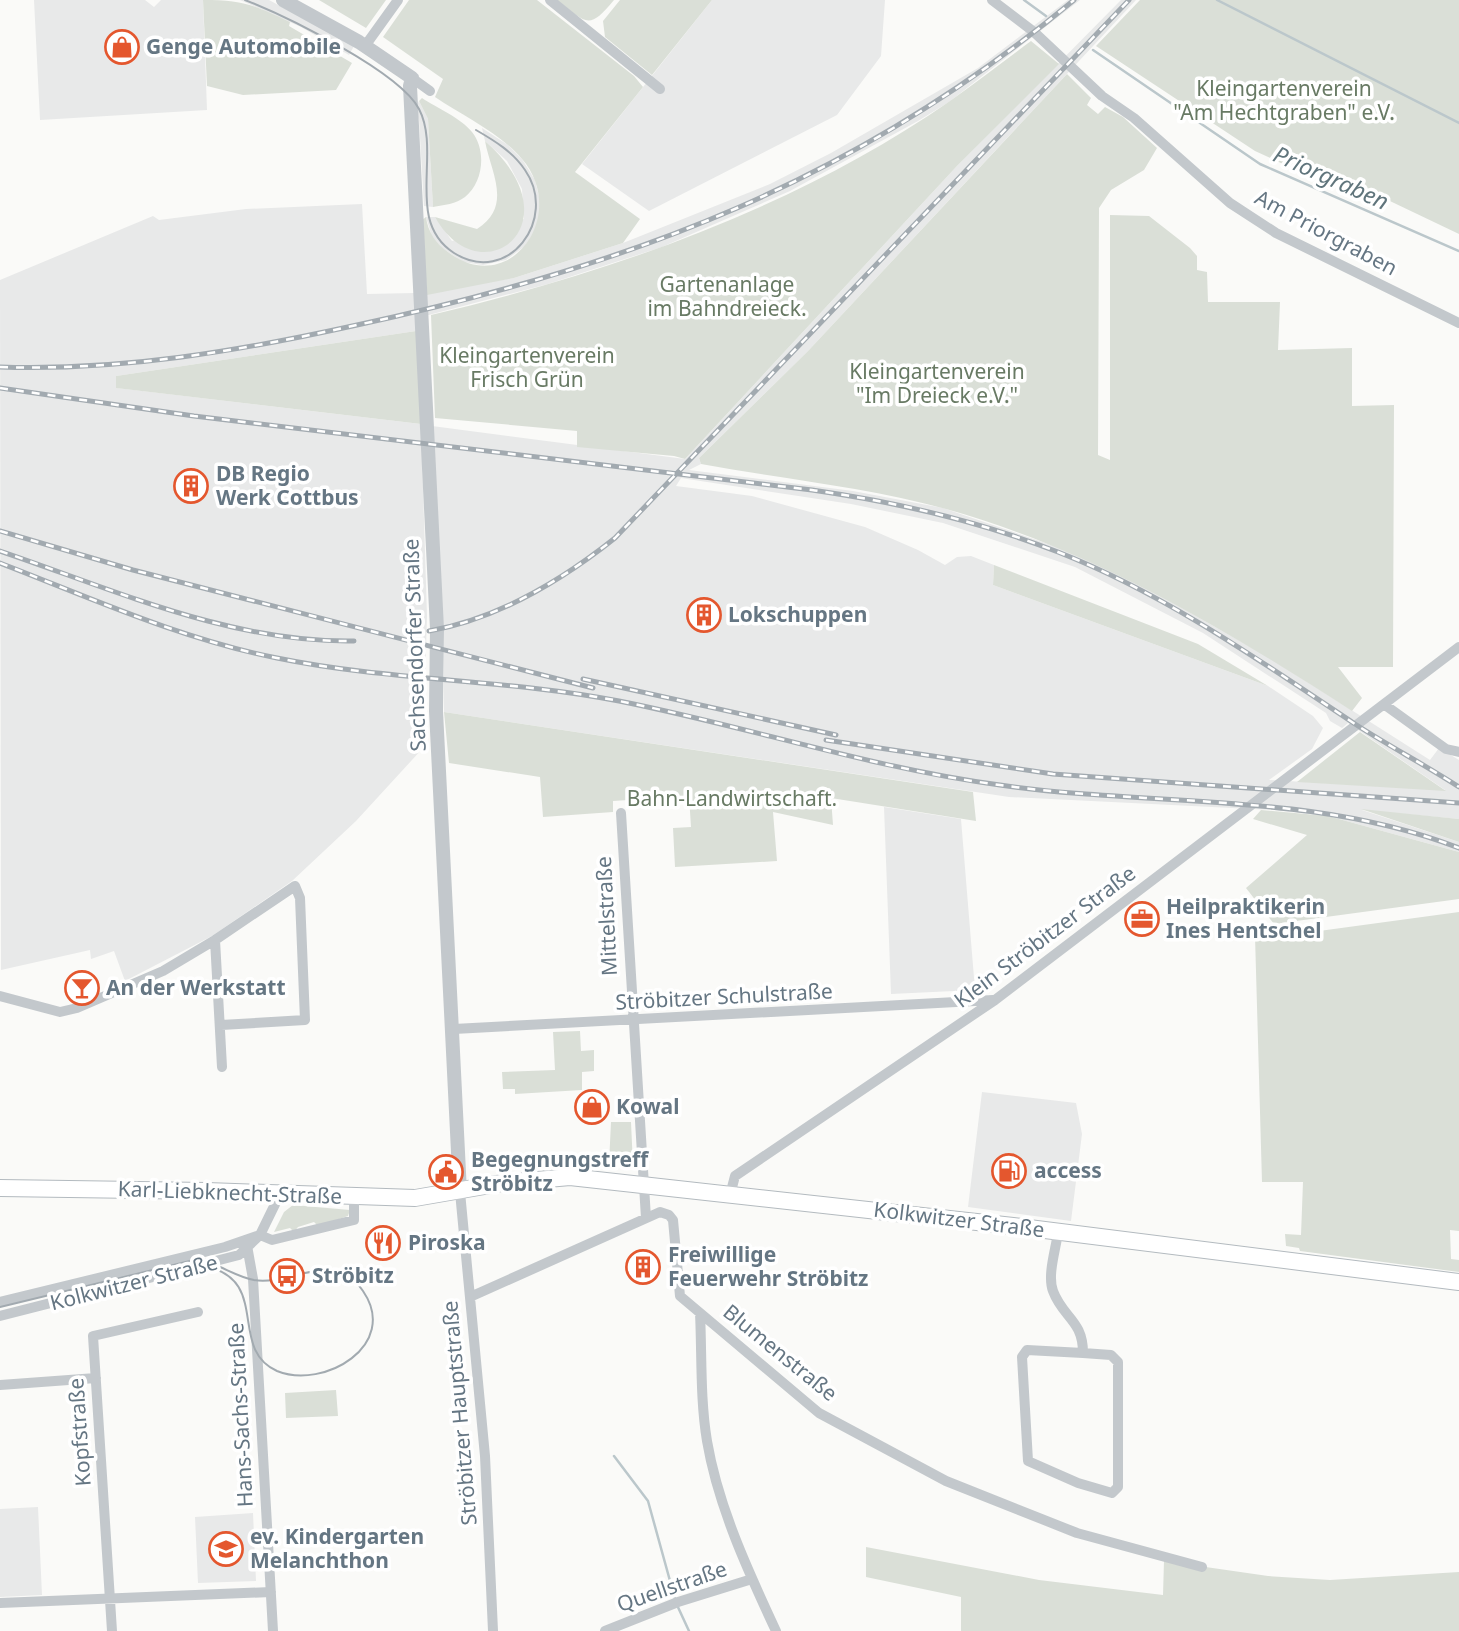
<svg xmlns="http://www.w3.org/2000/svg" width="1459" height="1631" viewBox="0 0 1459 1631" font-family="'Noto Sans',sans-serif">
<rect width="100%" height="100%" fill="#fafaf8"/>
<path fill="#e8e9e9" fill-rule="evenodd" d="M34 0H145L154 7 161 0H203L207 110 40 120Z
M240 0H269L354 46 349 55 301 27Z
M712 0H885L881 56 837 115 649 211 582 164Z
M1068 0H1080L949 102 918 121 790 191 662 247 548 284 417 318 416 331 116 376 117 388 421 424 427 616 423 748 356 821 292 881 212 936 125 981 114 951 91 959 90 950 1 970 0 280 153 216 159 220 246 209 362 204 367 294 414 293 514 278 623 243 770 184 831 153 978 68Z
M1121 0H1136L808 351 699 458 701 464 689 470 853 491 943 508 1072 552 1133 580 1268 657 1430 760 1439 748 1459 760V819L1362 810 1459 842V852L1328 816 1274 810 1009 797 444 712V640L432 426 685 459 957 166ZM681 478 851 504 943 523 1075 567 1203 633 1326 713 1330 721 1342 728 1348 723 1445 790 1269 780 1312 749 1323 728 1313 716 1268 686 993 585 994 565 971 556 957 557 945 565 918 550 865 527 752 496 676 486Z
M419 101 428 119 433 207 424 206 419 120 415 110Z
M482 128 508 145 522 159 535 180 541 205 537 227 525 246 506 260 483 265 463 262 442 248 432 237 426 217H435L452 241 524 219 522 189 507 161 485 141Z
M884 807 961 819 975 990 891 994Z
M982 1092 1076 1103 1082 1134 1071 1221 968 1207Z
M38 1507 42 1595 0 1597V1509Z
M253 1513 256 1581 198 1583 195 1517Z"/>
<path fill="#dadfd7" d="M203 0C242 0 255 5 290 22L289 26 352 63 336 90 243 95 207 86Z
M319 0H386L366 28Z
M409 0H537L634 76 643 87 575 172 640 219 623 243 514 278 427 295 422 220 426 217C428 232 436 244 448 252 509 299 570 215 522 159 500 133 463 116 435 97L443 79 383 37Z
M557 0H614C588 32 586 22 557 0Z
M620 0H712L652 75 605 37 603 21Z
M1140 0H1459V234L1327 171 1307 175 1255 151 1096 46Z
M1031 41 1059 64 957 166 685 459 674 456 577 447V431L435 418 431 315C610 273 798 207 950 101 977 82 1004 61 1031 41Z
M1067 74 1091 98 1087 105 1098 114 1105 107 1123 117 1157 148 1144 170 1111 190 1099 208 1098 455 1110 460V215L1149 216 1190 248 1197 256V270L1207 272 1208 302H1280L1278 350 1352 348V406L1394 405 1393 667H1338L1362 698 1352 711C1223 628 1095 551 946 509 867 487 782 479 701 464L699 458 808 351Z
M422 98C437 108 461 118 472 132 487 151 483 183 465 197 456 204 444 205 433 207L428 119 419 101Z
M485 141C579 224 480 298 435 217L477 229C513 206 491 173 485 141Z
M416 331 421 424 116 388V376Z
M994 565 1198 644 1268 686 993 585Z
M444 712 973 792 976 821 831 798 833 825 773 812 777 861 675 867 673 828 691 827 689 796 613 801V812L543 817 540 777 449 763Z
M1360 732 1446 791 1297 782Z
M1361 809 1459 819V842Z
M1261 810 1328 816 1459 852V899L1274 924 1246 888 1307 835 1253 819Z
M1459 912V1231L1450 1230 1451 1259 1459 1260V1272L1300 1251 1299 1248 1286 1246 1285 1234 1301 1235 1303 1182H1262L1255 936 1297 929V934Z
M580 1031 581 1051 594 1050V1071L582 1072V1090L515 1094V1089H503L502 1072 555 1070 553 1032Z
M611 1122H631L633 1166 609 1164Z
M293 1205 350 1210 348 1216 318 1226 314 1222 298 1227 294 1232 290 1228 274 1232 284 1212Z
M336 1390 338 1416 286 1418 285 1393Z
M866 1547 1039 1580 1163 1595 1164 1561 1268 1576 1330 1580 1459 1572V1631H961V1597L866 1577Z"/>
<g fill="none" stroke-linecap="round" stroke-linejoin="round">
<path stroke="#bbc7cb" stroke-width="2.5" d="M1024 0 1046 16
M1217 0 1459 123
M1093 50 1260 164 1459 251
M614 1456 648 1501 675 1599
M677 1605 689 1631"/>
<g stroke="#b3babf" stroke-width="18">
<path id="secondary" d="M0 1188 207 1191 415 1198 502 1183 570 1177 1013 1226 1459 1282"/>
</g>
<path stroke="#c3c8cc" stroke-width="10" d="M550 0 660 89
M992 0 1034 32 1102 96 1134 118 1230 203 1276 233 1459 323
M365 46 398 0
M412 78 430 91
M1385 705 1446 749 1459 752
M621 813 646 1218
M215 940 222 1067
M0 996 60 1012 77 1008 163 971 215 940 295 886 300 898 305 1020 221 1025
M454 1029 993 1000
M460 1192 485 1456 493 1631
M730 1195 735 1176 995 1000 1459 647
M1058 1232C1056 1249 1047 1275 1053 1291 1063 1318 1083 1320 1083 1353L1111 1355 1118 1362V1487L1112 1493 1078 1483 1028 1461 1022 1357 1027 1350 1083 1353
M246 1240 253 1279 273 1631
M470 1297 660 1212 669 1215 673 1220 680 1296 819 1413 946 1481 1077 1533 1202 1567
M0 1302 225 1247 260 1235 272 1240 354 1220V1197
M700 1313C702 1354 700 1399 707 1441 718 1506 748 1571 776 1631
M0 1316 239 1255 260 1235 280 1194
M0 1385 96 1378
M0 1603 271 1592
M112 1631 93 1336 198 1312
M605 1631 678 1602 752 1579"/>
<path stroke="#c3c8cc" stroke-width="14" d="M283 0 359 42 412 78 410 86 437 629 436 711 460 1192"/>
<use href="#secondary" stroke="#fff" stroke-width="16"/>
<path stroke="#a2aab0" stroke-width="2" d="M245 0C286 16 400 72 419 109 442 153 404 221 454 253 508 287 559 219 525 170 513 152 495 141 476 130
M0 1307 194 1260C217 1261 232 1276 254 1280 292 1286 334 1248 363 1291 400 1345 324 1390 277 1371 227 1349 272 1279 204 1266"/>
<g stroke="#a2aab0" stroke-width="5">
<path id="rail" d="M0 367C122 371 239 351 357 325 631 266 856 181 1074 0
M0 388 194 416 812 490C896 502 979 521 1058 552 1165 594 1259 660 1355 724 1389 746 1425 765 1459 787
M0 531 133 570 593 688
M0 551C115 590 231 643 354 641
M0 563C91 598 181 639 277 658 389 681 506 679 619 701 746 726 871 768 1000 785 1153 807 1312 791 1459 848
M429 631C497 619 561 581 615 538L1129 0
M583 679 836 735
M826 740 1053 774 1459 803"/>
</g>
<use href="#rail" stroke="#fff" stroke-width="2.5" stroke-dasharray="8" stroke-linecap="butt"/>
</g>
<defs>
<g id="shop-ring" transform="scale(1.75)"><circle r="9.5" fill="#fff" stroke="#e4572e" stroke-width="1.5"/><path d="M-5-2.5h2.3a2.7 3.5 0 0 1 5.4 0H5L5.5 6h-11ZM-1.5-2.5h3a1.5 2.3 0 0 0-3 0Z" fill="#e4572e"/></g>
<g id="building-ring" transform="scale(1.75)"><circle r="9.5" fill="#fff" stroke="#e4572e" stroke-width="1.5"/><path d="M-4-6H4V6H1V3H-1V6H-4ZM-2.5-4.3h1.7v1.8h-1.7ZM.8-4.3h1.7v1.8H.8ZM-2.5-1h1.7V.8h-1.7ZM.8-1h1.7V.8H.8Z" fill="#e4572e"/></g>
<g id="office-ring" transform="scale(1.75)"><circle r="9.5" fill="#fff" stroke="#e4572e" stroke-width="1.5"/><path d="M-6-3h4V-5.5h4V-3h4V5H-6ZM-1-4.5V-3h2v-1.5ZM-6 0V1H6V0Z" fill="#e4572e"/></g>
<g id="bar-ring" transform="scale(1.75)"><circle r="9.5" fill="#fff" stroke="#e4572e" stroke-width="1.5"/><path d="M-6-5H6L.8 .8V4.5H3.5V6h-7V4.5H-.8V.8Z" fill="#e4572e"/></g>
<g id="fuel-ring" transform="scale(1.75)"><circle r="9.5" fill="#fff" stroke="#e4572e" stroke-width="1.5"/><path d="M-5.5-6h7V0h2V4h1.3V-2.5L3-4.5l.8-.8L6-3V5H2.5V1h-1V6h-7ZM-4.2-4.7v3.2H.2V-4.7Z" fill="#e4572e"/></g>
<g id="civic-ring" transform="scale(1.75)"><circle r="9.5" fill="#fff" stroke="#e4572e" stroke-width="1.5"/><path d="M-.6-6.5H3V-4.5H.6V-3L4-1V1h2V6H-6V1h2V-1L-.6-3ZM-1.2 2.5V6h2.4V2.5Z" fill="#e4572e"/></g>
<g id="restaurant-ring" transform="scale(1.75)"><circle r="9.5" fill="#fff" stroke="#e4572e" stroke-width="1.5"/><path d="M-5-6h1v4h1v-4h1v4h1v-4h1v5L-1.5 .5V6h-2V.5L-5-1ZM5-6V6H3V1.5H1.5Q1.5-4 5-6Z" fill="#e4572e"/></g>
<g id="bus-ring" transform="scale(1.75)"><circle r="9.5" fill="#fff" stroke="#e4572e" stroke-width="1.5"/><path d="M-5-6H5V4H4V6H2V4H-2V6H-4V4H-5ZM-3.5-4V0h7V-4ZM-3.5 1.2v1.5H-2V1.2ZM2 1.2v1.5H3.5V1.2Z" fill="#e4572e"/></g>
<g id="school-ring" transform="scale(1.75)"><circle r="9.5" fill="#fff" stroke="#e4572e" stroke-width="1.5"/><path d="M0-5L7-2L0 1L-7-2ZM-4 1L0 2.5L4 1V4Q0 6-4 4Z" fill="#e4572e"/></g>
</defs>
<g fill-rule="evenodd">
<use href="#shop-ring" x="122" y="47"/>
<use href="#building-ring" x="191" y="486"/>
<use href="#building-ring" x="704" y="615"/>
<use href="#office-ring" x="1142" y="919"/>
<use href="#bar-ring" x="82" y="988"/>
<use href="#shop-ring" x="592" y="1107"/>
<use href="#fuel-ring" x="1009" y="1171"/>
<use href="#civic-ring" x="446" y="1172"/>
<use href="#restaurant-ring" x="383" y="1243"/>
<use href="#building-ring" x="643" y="1267"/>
<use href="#bus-ring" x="287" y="1276"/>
<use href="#school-ring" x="226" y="1549"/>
</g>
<g text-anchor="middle" stroke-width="7" stroke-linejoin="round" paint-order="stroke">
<g font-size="21" font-weight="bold" fill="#657683" stroke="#fff" text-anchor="start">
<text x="146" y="54">Genge Automobile</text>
<text x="216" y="481">DB Regio<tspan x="216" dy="24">Werk Cottbus</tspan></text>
<text x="728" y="622">Lokschuppen</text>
<text x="1166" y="914">Heilpraktikerin<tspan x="1166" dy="24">Ines Hentschel</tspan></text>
<text x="106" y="995">An der Werkstatt</text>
<text x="616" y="1114">Kowal</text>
<text x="471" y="1167">Begegnungstreff<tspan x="471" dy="24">Ströbitz</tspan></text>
<text x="1034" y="1178">access</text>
<text x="408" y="1250">Piroska</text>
<text x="668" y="1262">Freiwillige<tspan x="668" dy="24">Feuerwehr Ströbitz</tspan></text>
<text x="312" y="1283">Ströbitz</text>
<text x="250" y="1544">ev. Kindergarten<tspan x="250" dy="24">Melanchthon</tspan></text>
</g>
<g font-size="21" fill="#687a64" stroke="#fff">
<text x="1284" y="96">Kleingartenverein<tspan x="1284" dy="24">"Am Hechtgraben" e.V.</tspan></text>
<text x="727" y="292">Gartenanlage<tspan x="727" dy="24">im Bahndreieck.</tspan></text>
<text x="527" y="363">Kleingartenverein<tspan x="527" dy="24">Frisch Grün</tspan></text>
<text x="937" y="379">Kleingartenverein<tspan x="937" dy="24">"Im Dreieck e.V."</tspan></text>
<text x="732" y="806">Bahn-Landwirtschaft.</text>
</g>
<g font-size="21" fill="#657683" stroke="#fff">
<text transform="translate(1326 233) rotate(28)" y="7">Am Priorgraben</text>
<text transform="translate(415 645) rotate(-92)" y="7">Sachsendorfer Straße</text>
<text transform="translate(607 916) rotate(-93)" y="7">Mittelstraße</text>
<text transform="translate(1045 937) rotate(-37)" y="7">Klein Ströbitzer Straße</text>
<text transform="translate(724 997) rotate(-3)" y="7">Ströbitzer Schulstraße</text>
<text transform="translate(230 1193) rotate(2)" y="7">Karl-Liebknecht-Straße</text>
<text transform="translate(959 1220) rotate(7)" y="7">Kolkwitzer Straße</text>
<text transform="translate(134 1283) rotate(-14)" y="7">Kolkwitzer Straße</text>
<text transform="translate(780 1353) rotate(39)" y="7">Blumenstraße</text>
<text transform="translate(460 1413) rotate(-95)" y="7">Ströbitzer Hauptstraße</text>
<text transform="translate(241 1415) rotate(-93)" y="7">Hans-Sachs-Straße</text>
<text transform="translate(80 1432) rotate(-94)" y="7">Kopfstraße</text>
<text transform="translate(672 1587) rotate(-19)" y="7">Quellstraße</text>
</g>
<g font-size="23" font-style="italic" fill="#60757c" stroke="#fff">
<text transform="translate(1331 178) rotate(24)" y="8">Priorgraben</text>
</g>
</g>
</svg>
